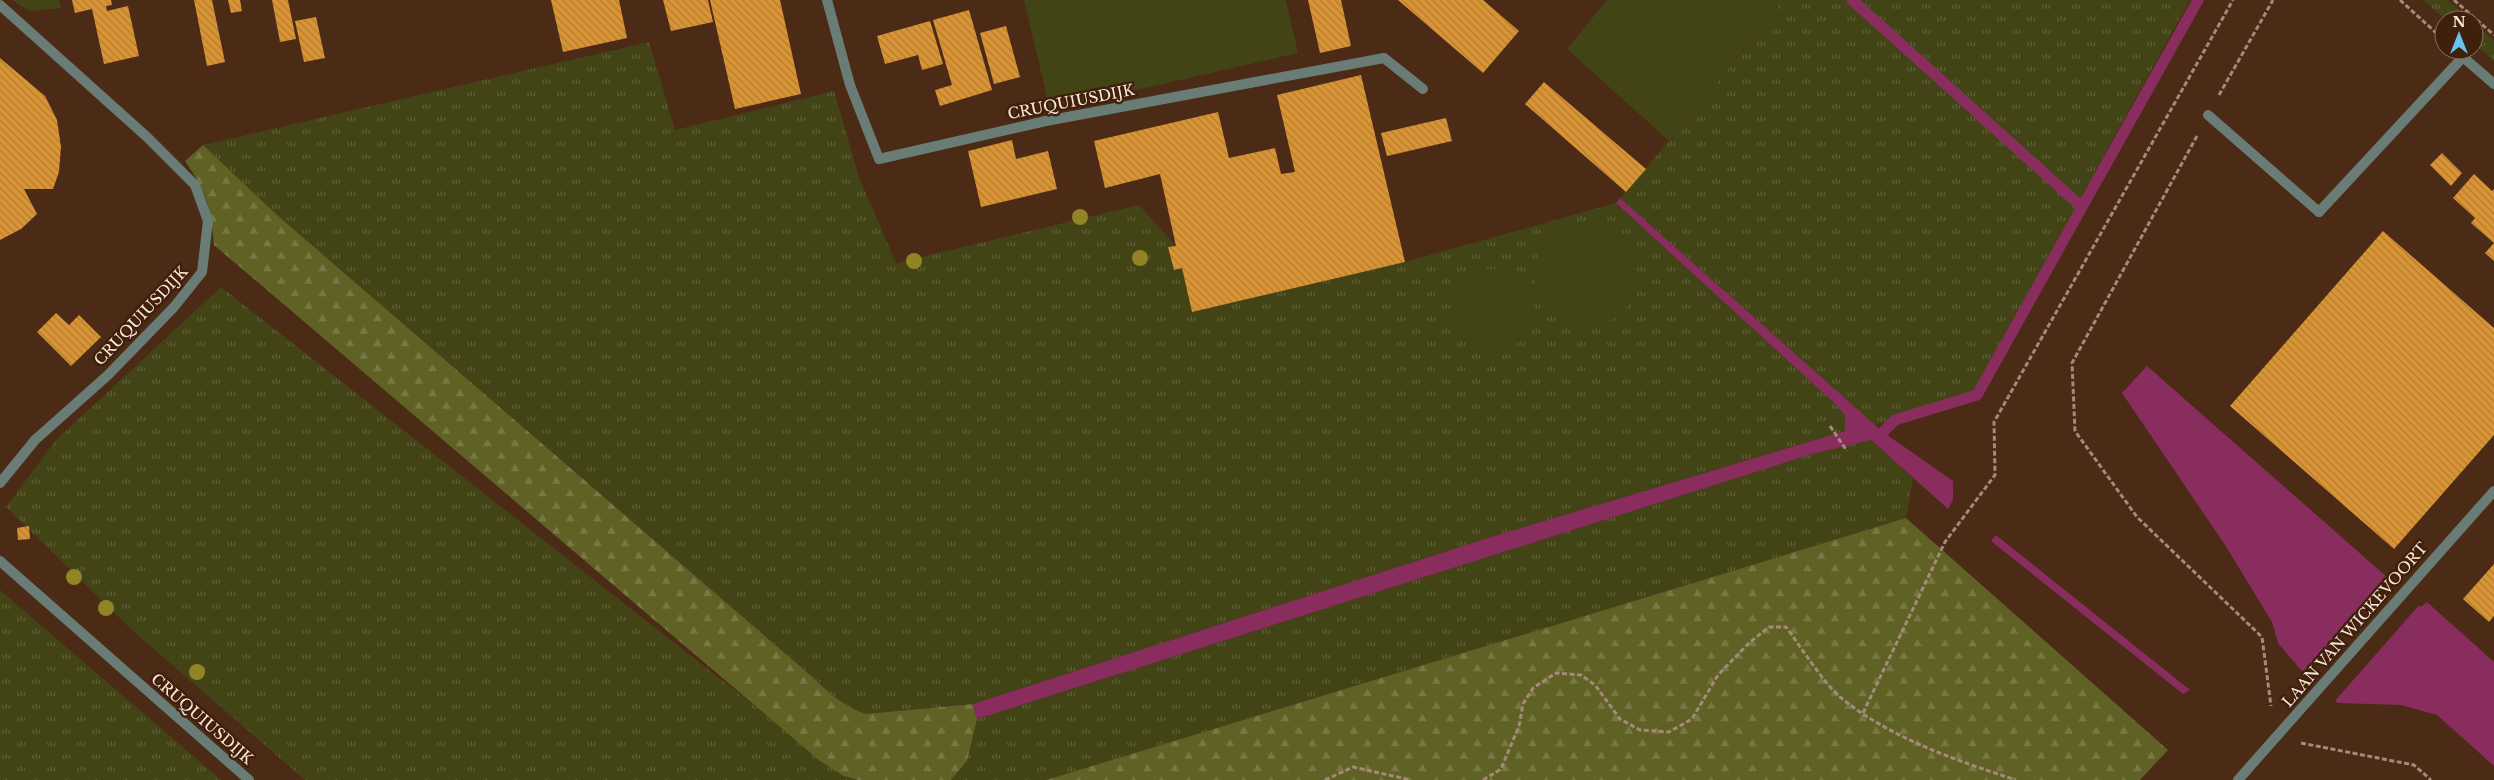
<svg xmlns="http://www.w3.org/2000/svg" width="2494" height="780" viewBox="0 0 2494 780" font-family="'Libre Baskerville',serif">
<defs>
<pattern id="grass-tufts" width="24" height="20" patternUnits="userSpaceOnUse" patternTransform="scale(1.25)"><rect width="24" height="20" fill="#434416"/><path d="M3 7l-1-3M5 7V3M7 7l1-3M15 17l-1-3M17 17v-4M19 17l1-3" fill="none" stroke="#5f5f37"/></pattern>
<pattern id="forest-firs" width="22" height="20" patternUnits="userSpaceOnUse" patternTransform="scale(1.25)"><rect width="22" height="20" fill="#5f6125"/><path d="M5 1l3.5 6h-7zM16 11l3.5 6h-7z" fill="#777844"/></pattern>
<pattern id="building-back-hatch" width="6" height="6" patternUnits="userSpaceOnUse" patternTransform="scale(1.25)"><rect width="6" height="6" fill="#da9433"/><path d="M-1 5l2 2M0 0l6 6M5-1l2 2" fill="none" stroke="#af7c38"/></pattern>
</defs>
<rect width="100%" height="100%" fill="#4b2a16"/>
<path fill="url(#grass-tufts)" d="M1783 0H2190L1969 399 1875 425 1620 198 1669 141Z
M2423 0H2448L2471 20H2446Z
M2474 23 2494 40V61L2474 44Z
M649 42 675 130 834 91 859 177 896 263 1139 205 1176 246 1168 248 1174 270 1182 268 1192 312 1405 262 1616 203 1833 402 1845 415V431L1491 537 973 704 866 714C842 706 827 691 809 674L277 215 203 145Z
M221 287 844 776 859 780H305L132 630 6 507 56 440Z
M1871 440 1913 478 1906 518 1046 780H951L967 761 977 719 1812 454Z
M0 590 221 780H0Z"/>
<path fill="url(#forest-firs)" d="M203 145 277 215 809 674C827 691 842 706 866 714L973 704 977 719 967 761 951 780H858L844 776 820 761 214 245C211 207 207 193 185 161Z
M1906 518 2168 750 2140 780H1046Z"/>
<path fill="#434416" d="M12 0H59L61 8 29 11Z
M1024 0H1286L1298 53 1050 110Z
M1607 0H1783L1669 141 1567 49Z
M1535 276a51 51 0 1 1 102 0a51 51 0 1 1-102 0Z
M1452 310a41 41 0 1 1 82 0a41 41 0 1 1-82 0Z"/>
<path fill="#892d5f" d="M1620 198 1883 432 1953 481V500L1948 509 1871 440 1812 454 977 719 973 704 1491 537 1845 431V415L1833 402 1616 203Z
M2147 366 2421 607 2427 602 2494 662V766L2437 715 2401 705 2338 703 2301 670 2278 643 2272 622 2225 545 2122 393Z
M1996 535 2190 690 2183 694 1991 541Z"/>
<path fill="#4b2a16" d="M2389 575 2421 603 2334 702 2302 674Z"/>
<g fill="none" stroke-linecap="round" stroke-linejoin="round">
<path stroke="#892d5f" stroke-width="11" d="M1852 0 2082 207 1977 395 1895 420 1883 432
M2082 207 2198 0"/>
</g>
<path fill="url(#building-back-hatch)" d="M72 0H111L112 5 106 6 107 11 128 6 139 56 104 64 92 9 75 13Z
M194 0H212L225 62 207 66Z
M228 0H240L242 11 231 13Z
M272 0H288L296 39 280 42Z
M551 0H619L627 38 563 52Z
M663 0H708L713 22 671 31Z
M710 0H780L801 94 735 109Z
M1308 0H1341L1351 46 1320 53Z
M1398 0H1483L1519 31 1483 73Z
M969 10 992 90 940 106 935 90 952 85 933 20Z
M316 17 325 58 304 62 295 21Z
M930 21 943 64 922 70 918 55 885 64 877 36Z
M1006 26 1020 77 994 84 980 33Z
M0 58 45 96 57 120 61 147 59 172 53 189H24L37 214 21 229 0 240Z
M1361 75 1405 262 1192 312 1182 268 1174 270 1168 247 1176 246 1160 174 1105 188 1094 141 1218 112 1229 158 1275 148 1281 174 1295 172 1277 95Z
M1544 82 1646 169 1626 192 1525 104Z
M1446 118 1452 141 1387 156 1381 133Z
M1012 140 1016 159 1048 151 1057 189 981 207 968 151Z
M2442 153 2462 173 2451 186 2430 165Z
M2474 174 2492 191 2494 189V243L2471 223 2475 218 2453 198Z
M2383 231 2494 328V435L2394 549 2230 406Z
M2494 243V261L2485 253Z
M56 313 69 325 79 315 101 337 71 366 37 332Z
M29 526 30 539 18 540 17 528Z
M2494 564V616L2489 622 2463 599Z"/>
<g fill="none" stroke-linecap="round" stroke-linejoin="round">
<path stroke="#a58979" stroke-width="3" stroke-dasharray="5 2.5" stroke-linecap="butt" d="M2400 0 2444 40
M2454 0 2494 35
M2219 95 2273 0
M2197 136 2072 363 2075 431 2137 517 2262 637 2271 706
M1830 426 1847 451
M1863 713 1945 542 1995 475 1994 422 2233 0
M2301 743 2414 765 2431 780
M1325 780 1353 767 1411 780
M1483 780 1501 769 1519 726 1523 704 1533 688 1556 673 1581 675 1595 685 1620 719 1640 730 1669 732 1692 719 1718 675 1749 643 1769 627H1786C1801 647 1822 681 1840 697 1890 738 1955 760 2016 780"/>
<path stroke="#697d76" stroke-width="10" d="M827 0 850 85 879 159 1046 121 1384 58 1423 89
M2208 115 2319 212"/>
<path stroke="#697d76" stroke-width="10" d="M0 5 147 137 195 185 208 221 202 272 174 307 108 375 35 440 0 483
M2319 212 2463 57 2494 84
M0 561 249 780"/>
<path stroke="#697d76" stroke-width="10" d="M2238 780 2494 491"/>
</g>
<g fill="#918425">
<circle cx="1080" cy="217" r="8"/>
<circle cx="1140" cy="258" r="8"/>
<circle cx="914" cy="261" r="8"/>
<circle cx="74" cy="577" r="8"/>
<circle cx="106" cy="608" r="8"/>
<circle cx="197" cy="672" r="8"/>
</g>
<g text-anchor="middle" stroke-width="5" stroke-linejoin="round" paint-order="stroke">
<g font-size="15" fill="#fde7db" stroke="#3f200c">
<text transform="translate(1071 102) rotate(-11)" y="5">CRUQUIUSDIJK</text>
<text transform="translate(141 316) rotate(-47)" y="5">CRUQUIUSDIJK</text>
<text transform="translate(2355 625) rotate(-49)" y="5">LAAN VAN WICKEVOORT</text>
<text transform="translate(202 719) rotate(41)" y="5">CRUQUIUSDIJK</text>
</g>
</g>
<g transform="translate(2459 35)"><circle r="24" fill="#3f200c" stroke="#8b705f"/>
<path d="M0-4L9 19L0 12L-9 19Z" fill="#67c4ef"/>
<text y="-8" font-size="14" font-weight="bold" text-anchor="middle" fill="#fde7db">N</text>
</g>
</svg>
